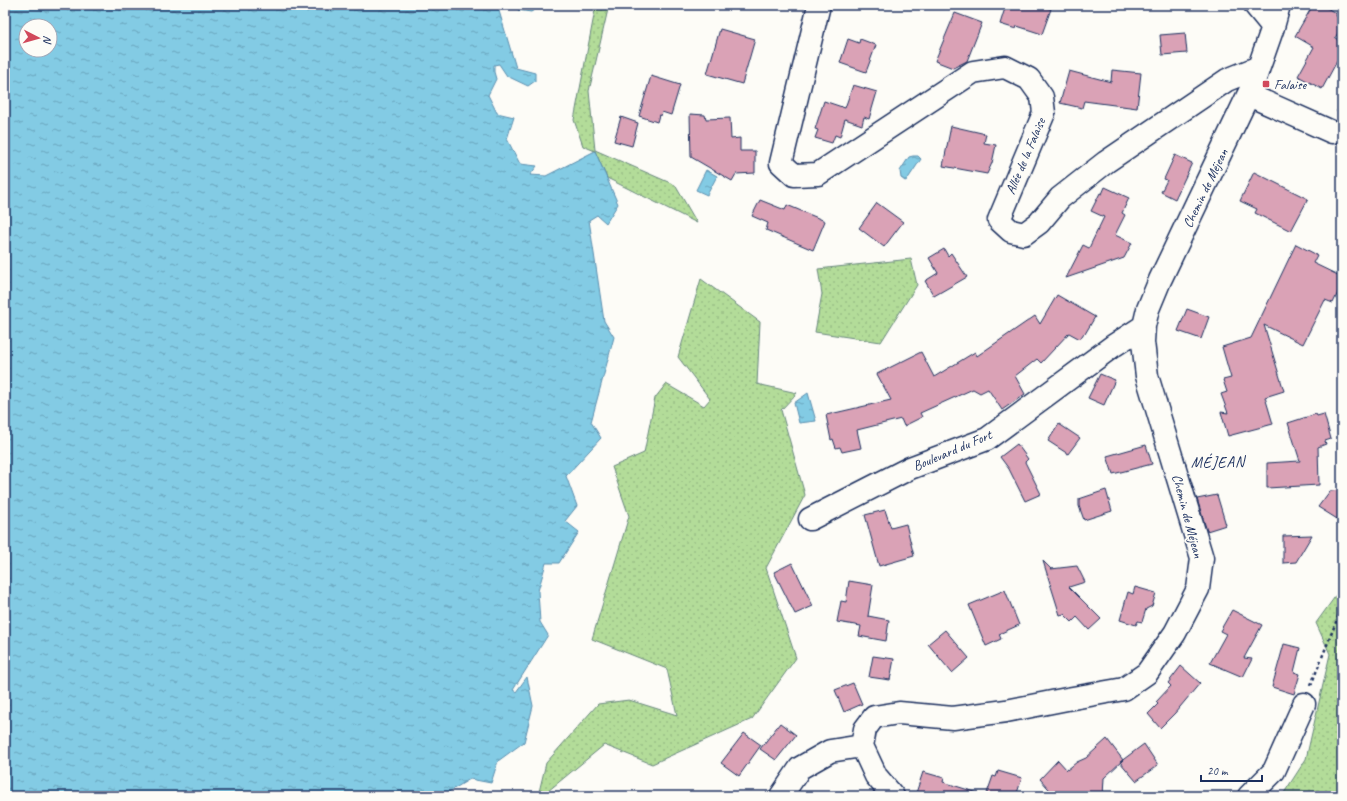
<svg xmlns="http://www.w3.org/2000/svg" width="1347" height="801" viewBox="0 0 1347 801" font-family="Caveat,sans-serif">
<defs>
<pattern id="grass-dots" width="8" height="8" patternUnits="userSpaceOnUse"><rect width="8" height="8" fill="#b3dc99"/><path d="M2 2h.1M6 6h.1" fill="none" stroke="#99bd86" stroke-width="1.8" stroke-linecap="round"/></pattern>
<pattern id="water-ripples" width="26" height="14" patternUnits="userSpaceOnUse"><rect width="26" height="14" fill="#83cbe4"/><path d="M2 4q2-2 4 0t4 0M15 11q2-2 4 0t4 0" fill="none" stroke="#6aa5bc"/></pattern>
</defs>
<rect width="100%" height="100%" fill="#fdfcf7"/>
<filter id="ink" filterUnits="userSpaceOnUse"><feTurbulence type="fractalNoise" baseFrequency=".025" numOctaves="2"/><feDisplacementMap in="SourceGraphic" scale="8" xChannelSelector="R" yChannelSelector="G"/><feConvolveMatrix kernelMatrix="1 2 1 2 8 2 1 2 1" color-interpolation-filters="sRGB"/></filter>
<g filter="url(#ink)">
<path fill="url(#grass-dots)" stroke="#67867c" d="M596 5H609L589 91 595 150 675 185 697 223 607 178 595 151 583 146 574 120Z
M911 259 917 285 881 342 815 332 822 294 818 269Z
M701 279 760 322 757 384 797 393 781 410 805 495 766 568 796 658 752 719 652 764 604 745 542 796H538L546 763 598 704 629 700 677 715 667 669 592 639 629 516 612 467 644 453 655 398 666 384 704 406 710 399 678 357Z
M1342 587V796H1282L1306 759 1330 654 1316 623Z"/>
<path fill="url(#water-ripples)" stroke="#598dae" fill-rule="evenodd" d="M5 5H502L499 11 516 68 535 73V81L528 86 507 76 499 64 494 65V72L496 79 488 95 497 113 514 117 507 139 520 164 537 166 530 175 546 176 595 151 618 204 606 223 597 215 589 220 604 321 614 337 591 422 601 438 566 476 577 506 565 521 579 532 559 563H546L538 591 540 622 548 635 513 690 516 692 527 677 533 706 524 742 498 761 491 783 470 779 447 793 452 796H5ZM26 26H50V50H26Z
M518 5H542L531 12 518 10Z
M913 156H918L921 159 907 180 905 181 901 178 900 171 909 157Z
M706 170 717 176 707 195 696 190Z
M808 393 816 421 799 423 794 403Z"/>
<path fill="#daa2b6" stroke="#1b2f5e" d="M1006 5H1040L1051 9 1042 34 1017 26 1016 29 1000 24Z
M1313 5H1322L1337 14 1336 16 1342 19V26L1335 38 1342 42V52L1322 89 1298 76 1314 47 1295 36Z
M955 13 982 23 967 61 953 68 935 61Z
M720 29 755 39 742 84 707 74Z
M1185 33 1187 53 1162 55 1160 35Z
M848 39 859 43 860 39 876 45 866 72 840 63Z
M1112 70 1141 73 1137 108 1084 101 1082 108 1060 103 1069 71 1111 82Z
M651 76 680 85 671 115 662 112 661 116 659 115 657 122 639 116Z
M853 85 877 92 869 119 864 117 862 125 845 119 840 137 835 135 832 143 815 138 818 130 815 129 824 101 845 108Z
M690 114 705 115 706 119 730 118 731 139 740 138V151H755V173L736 174 732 181 691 157Z
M621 117 638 123 632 146 614 141Z
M951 126 986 134 984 143 996 145 992 163 987 174 943 166Z
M1175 155 1192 163 1175 199 1161 192 1167 180 1164 179Z
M1254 172 1308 199 1291 231 1255 213 1257 209 1240 201Z
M1105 187 1129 198 1122 213 1125 215 1115 235 1132 243 1124 258 1066 278 1083 245 1089 248 1104 217 1091 211 1100 193 1102 194Z
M760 200 785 210 787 205 825 221 813 250 766 230 768 223 752 216Z
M877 203 903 222 884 247 859 228Z
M1296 244 1317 255 1313 263 1342 277V284L1333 303 1325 300 1303 344 1264 325 1284 391 1265 397 1273 424 1228 436 1221 412 1228 413 1221 394 1227 392 1223 380 1231 378 1222 347 1251 338Z
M944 249 948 256 951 253 967 277 934 296 925 281 938 273 929 258Z
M1057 295 1095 317 1085 334 1084 333 1080 339 1069 333 1041 363 1037 359 1015 376 1025 394 1002 410 988 389 980 393 973 389 920 413 922 417 904 426 901 419 857 430 861 448 842 452 840 447 836 448 833 439 831 440 826 415 891 400 877 374 921 352 934 377 975 352 977 356 1035 316 1040 324Z
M1187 309 1209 317 1201 339 1178 331Z
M1100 374 1115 380 1104 405 1088 398Z
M1316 414 1317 416 1324 414 1331 439 1325 441 1326 444 1318 447 1319 485 1267 488V463L1300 461 1288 423Z
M1059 424 1080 438 1068 454 1048 441Z
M1017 444 1028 459 1025 462 1041 494 1025 501 1009 469 1000 457Z
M1146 445 1152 464 1113 474 1107 456Z
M1106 490 1112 511 1084 520 1079 506V499Z
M1342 490V522L1318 507 1330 491Z
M1217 495 1226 525 1207 531 1197 499Z
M885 510 891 528 906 524 914 556 879 566 865 515Z
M1312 535 1296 562 1283 563V536Z
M1043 561 1051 569 1077 566 1085 582 1069 587 1101 619 1089 630 1077 617 1072 622 1064 614 1060 615Z
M792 563 813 606 795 614 774 572Z
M849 581 873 585 868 616 889 620 886 641 859 636 861 626 837 622 841 601 846 602Z
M1135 587 1156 593 1152 606 1146 609 1142 622 1138 621 1136 625 1120 620 1128 592 1133 594Z
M1005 590 1019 625 999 634 1001 639 986 646 969 605Z
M1232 610 1262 625 1244 658 1252 659 1243 677 1210 663 1226 634 1220 631Z
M945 630 969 658 952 673 928 644Z
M1284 644 1300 648 1294 672 1300 674 1294 694 1272 687Z
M873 656 894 659 890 680 869 677Z
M1181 666 1200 683 1175 713 1160 728 1148 714 1158 704 1156 702 1171 686 1168 683Z
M853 683 862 704 844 712 835 690Z
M780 723 796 735 776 760 760 749Z
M744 733 761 745 739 776 721 763Z
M1107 739 1123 760 1104 778 1103 796H1055L1040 779 1058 760 1067 770 1077 762 1086 758Z
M1144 744 1158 765 1136 781 1120 762Z
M998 771 1022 778 1016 796H986L993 776 996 777Z
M923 772 944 778 943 782 978 793 977 796H915Z"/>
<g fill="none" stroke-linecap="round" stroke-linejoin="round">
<g stroke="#1b2f5e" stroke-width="25">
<path id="minor" d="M819 5 781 163 794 175 818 174 973 72 1005 67 1029 79 1042 97 1044 113 999 220 1011 231 1024 234 1039 223 1060 198 1106 162 1227 80 1259 67
M1255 5 1273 27
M1249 95 1332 132
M810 519 910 468 987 439 1113 346 1144 326
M781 796 800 768 830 751 862 746
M893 796 876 776 862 746 865 729 874 717 899 713 953 718 1006 711 1067 699 1124 689 1147 673 1175 633 1198 589 1202 558 1147 376 1143 342 1144 326 1148 309 1160 280 1252 87 1273 27 1279 5
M1249 796 1274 771 1304 704"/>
</g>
<path stroke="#1b2f5e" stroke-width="2.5" stroke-dasharray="3 3" stroke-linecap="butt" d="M1337 112 1342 105
M1311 685 1342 607"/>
<use href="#minor" stroke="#fdfcf7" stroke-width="22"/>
</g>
</g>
<rect fill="#d1495b" stroke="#fdfcf7" stroke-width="1.5" x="1262" y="80" width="8" height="8" rx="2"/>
<g text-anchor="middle" stroke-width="3.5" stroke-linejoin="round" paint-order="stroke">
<g font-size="14" fill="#1b2f5e" stroke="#fdfcf7" text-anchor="start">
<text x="1274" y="89">Falaise</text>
</g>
<g font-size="14" fill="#1b2f5e" stroke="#fdfcf7">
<text transform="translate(1025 156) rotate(-67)" y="5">Allée de la Falaise</text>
<text transform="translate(1205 188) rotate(-64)" y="5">Chemin de Méjean</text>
<text transform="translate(952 450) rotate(-23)" y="5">Boulevard du Fort</text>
<text transform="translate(1188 516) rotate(75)" y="5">Chemin de Méjean</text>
</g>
<g font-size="15" letter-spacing="1" fill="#1b2f5e" stroke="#fdfcf7">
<text x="1218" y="467">MÉJEAN</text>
</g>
</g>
<rect width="1347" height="801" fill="none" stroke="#fdfcf7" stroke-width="20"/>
<rect x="10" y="10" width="1327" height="781" fill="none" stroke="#1b2f5e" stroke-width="1.5" filter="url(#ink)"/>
<g transform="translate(38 38) rotate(96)"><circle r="19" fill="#fdfcf7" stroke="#a3aaba"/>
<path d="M0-3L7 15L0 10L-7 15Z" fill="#d1495b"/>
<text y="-6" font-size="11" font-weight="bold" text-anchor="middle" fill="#1b2f5e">N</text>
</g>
<path d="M1201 775v6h61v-6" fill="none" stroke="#1b2f5e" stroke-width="2"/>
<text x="1207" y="775" font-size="12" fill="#1b2f5e" stroke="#fdfcf7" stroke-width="3" paint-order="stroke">20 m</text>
</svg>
